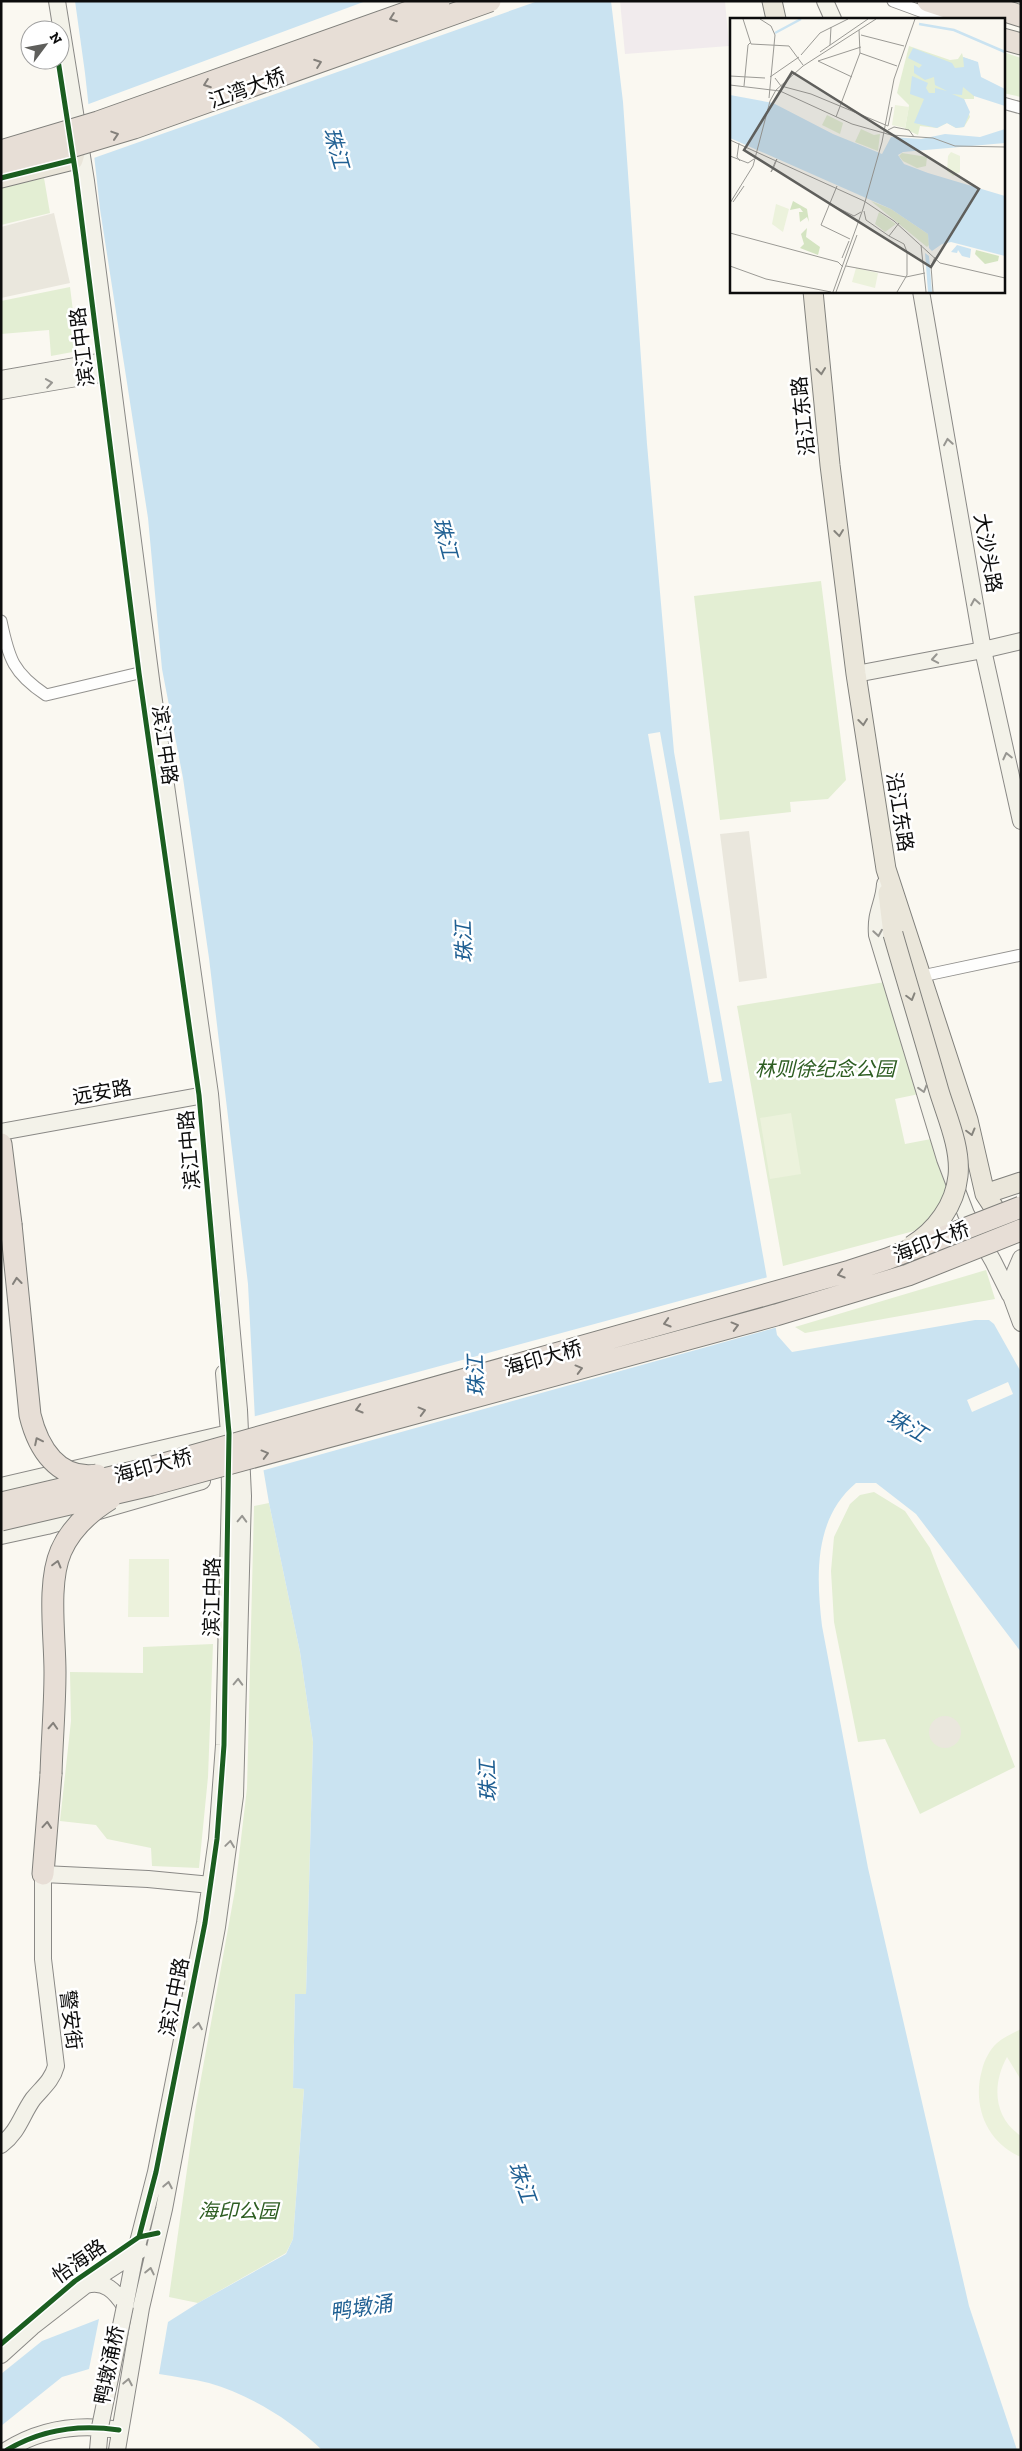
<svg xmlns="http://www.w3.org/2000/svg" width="1022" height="2451" viewBox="0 0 1022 2451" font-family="'Zilla Slab','Noto Sans SC',serif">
<rect width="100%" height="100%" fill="#faf8f1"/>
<path fill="#f1ebed" d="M620 1H725L729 46 625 54Z"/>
<path fill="#e3eed3" d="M1003 52 1021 58V97L1003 93Z
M44 178 50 213 1 225V188Z
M70 287 78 351 51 356 49 330 1 334V301Z
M821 581 846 780 828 799 790 802 791 812 720 820 694 596Z
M885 982 919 1094 895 1099 905 1144 931 1139 950 1188 928 1224 914 1231 783 1266 737 1006Z
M986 1270 995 1299 805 1333 795 1327Z
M874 1492 905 1511 930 1548 1015 1767 920 1814 885 1739 858 1742 834 1622 831 1571 834 1537 850 1504 860 1495Z
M269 1503 300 1652 313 1742 306 1994H295L293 2088 304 2089 293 2239 286 2253 198 2303 169 2297 196 2106 235 1890 247 1788 254 1506Z
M213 1644 208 1777 199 1868 152 1866 151 1848 107 1839 96 1825 60 1821 71 1721 70 1672 143 1673V1647Z"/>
<path fill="#ecf2dc" d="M791 1113 801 1174 770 1179 760 1118Z
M129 1559H169V1617H128Z
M1021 2029V2080L1007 2057C992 2084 993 2117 1021 2136V2157C986 2142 972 2105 982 2070 984 2061 990 2049 997 2043 1004 2037 1013 2033 1021 2029Z"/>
<path fill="#eae7dd" d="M54 213 70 283 1 298V227Z
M749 831 767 978 739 982 720 834Z
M929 1732a16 16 0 1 1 32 0a16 16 0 1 1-32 0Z"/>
<path fill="#cae3f1" d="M75 1H611L623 102 647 444 674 752 777 1335 792 1352 975 1320H989L994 1324 1021 1372V1652L916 1514 876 1483H856C814 1518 816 1575 822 1626L868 1868 969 2306 1017 2450H322C291 2420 250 2395 209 2383 193 2379 176 2377 159 2374L168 2322 198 2303 286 2254 293 2239 304 2089 293 2088 295 1994H306L313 1742 300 1652 269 1503 255 1420 248 1284 209 958 183 778 162 669 148 518 100 209 85 73Z
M99 2319 89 2369 62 2377 1 2426V2374L42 2341Z"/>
<path fill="#faf8f1" d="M366 1H538L91 159 86 105Z
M660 732 722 1081 709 1083 648 734Z
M768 1277 778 1327 261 1471 252 1417Z
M1008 1382 1013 1394 972 1412 967 1400Z"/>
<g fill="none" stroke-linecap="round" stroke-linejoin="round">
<g stroke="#93928f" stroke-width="13">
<path id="street" d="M893 1 942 19
M1003 103 1021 108
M1 621C9 659 13 673 46 695L139 673
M922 976 1021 955"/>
</g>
<g stroke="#8a8986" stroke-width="18">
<path id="secondary" d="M57 1 86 181 152 687 210 1094 239 1410 243 1496 235 1796 217 1927 164 2209 141 2308 117 2450
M825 1 833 19
M921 291 983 650 1021 821
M1 379 98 362 109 367
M1 391 100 374 109 367
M856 674 983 650 1021 641
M885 884C884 904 875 911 877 935L945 1159 966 1214 993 1261 1010 1295
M1 1132 210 1094
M1007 1285 1021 1323
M1020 1298 1015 1272 1021 1258
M1 1486 229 1433
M1 1536 47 1526 202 1481
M1 2145C19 2131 21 2116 33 2099 42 2088 52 2081 56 2066L43 1959V1874L148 1879 211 1885 219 1889
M86 2285C105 2280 115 2291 125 2306
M125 2306 135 2254 156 2172 205 1923 217 1839 224 1745 230 1490 229 1433 224 1373
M1 2355 32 2327 86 2285 140 2250
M7 2450C39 2430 75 2424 112 2429
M98 2450 100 2427"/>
</g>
<g stroke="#80807c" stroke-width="21">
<path id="primary" d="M772 1 776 19
M1 178 73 160 79 140 75 134
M813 291 830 465 856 674 886 869 968 1120 985 1194 1006 1226
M888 893 893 934
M985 1194 1021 1182"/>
</g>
<g stroke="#80807c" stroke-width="23">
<path id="highway" d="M928 1 983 19
M973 1 1021 16
M1003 39 1021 44
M1 1144 11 1224
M43 1874 51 1774"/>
</g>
<use href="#street" stroke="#fefefd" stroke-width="11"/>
<use href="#secondary" stroke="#f3f2e9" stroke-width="16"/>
<use href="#primary" stroke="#eae6da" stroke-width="19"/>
<use href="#highway" stroke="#e7ded6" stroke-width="21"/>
<g stroke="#8a8986" stroke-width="18" stroke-linecap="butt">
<path id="secondary-bridge" d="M100 2427 125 2306"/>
</g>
<g stroke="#80807c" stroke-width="21" stroke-linecap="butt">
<path id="primary-bridge" d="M893 934C908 986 924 1038 939 1091 947 1117 961 1148 958 1176 955 1205 936 1231 911 1246"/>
</g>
<g stroke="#80807c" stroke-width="23" stroke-linecap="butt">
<path id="highway-bridge" d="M1 151 98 122 439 1
M1 168 134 128 490 1
M11 1224 30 1415C38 1448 58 1481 97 1475
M1 1503 142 1470 850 1271 887 1259 1021 1207
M1 1520 151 1485 776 1315 908 1275 1021 1230
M51 1774C52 1740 55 1706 55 1672 55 1636 47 1583 61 1551 71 1528 89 1512 110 1499"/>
</g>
<use href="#secondary-bridge" stroke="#f3f2e9" stroke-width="16"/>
<use href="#primary-bridge" stroke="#eae6da" stroke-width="19"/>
<use href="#highway-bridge" stroke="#e7ded6" stroke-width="21"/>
<g stroke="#fff" stroke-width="8">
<path id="cycleway" d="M58 60 76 176 139 673 199 1095 229 1433 224 1745 217 1839 205 1923 170 2101 156 2172 139 2237
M1 178 73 160
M1 2344 75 2281 139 2237 158 2233
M7 2450C42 2429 79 2424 119 2430"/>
</g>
<use href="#cycleway" stroke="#1b5e20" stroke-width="5"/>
</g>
<defs><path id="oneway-chevron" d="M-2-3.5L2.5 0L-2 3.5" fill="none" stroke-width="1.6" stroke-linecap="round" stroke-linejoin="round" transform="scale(1.25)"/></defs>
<g stroke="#84807b">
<use href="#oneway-chevron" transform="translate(393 18) rotate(160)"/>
<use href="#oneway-chevron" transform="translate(318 63) rotate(-20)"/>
<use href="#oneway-chevron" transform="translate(207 84) rotate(160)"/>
<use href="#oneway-chevron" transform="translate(115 135) rotate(-18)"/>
<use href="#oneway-chevron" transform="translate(841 1274) rotate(164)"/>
<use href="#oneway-chevron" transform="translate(17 1281) rotate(-96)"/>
<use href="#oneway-chevron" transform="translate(667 1323) rotate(164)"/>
<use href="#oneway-chevron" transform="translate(735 1326) rotate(-15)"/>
<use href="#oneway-chevron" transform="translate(579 1369) rotate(-15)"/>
<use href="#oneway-chevron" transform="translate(359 1409) rotate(164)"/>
<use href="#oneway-chevron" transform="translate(422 1411) rotate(-15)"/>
<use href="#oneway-chevron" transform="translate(38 1441) rotate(-116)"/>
<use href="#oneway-chevron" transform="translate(265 1454) rotate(-15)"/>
<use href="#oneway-chevron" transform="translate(57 1564) rotate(-75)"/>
<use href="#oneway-chevron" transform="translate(53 1726) rotate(-87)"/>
<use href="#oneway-chevron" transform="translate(47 1825) rotate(-85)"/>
</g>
<g stroke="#86847d">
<use href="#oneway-chevron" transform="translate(821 371) rotate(84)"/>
<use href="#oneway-chevron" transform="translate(839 533) rotate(83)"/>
<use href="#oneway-chevron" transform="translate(863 722) rotate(83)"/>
<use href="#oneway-chevron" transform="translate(911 997) rotate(74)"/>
<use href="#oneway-chevron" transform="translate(971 1132) rotate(75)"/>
</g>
<g stroke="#979691">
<use href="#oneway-chevron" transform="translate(49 383) rotate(-9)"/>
<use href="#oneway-chevron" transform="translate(948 442) rotate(-99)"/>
<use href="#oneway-chevron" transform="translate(975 602) rotate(-100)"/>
<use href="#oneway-chevron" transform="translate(935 659) rotate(170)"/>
<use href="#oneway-chevron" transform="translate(1007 756) rotate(-103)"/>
<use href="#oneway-chevron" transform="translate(878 933) rotate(81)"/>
<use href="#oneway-chevron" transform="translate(923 1089) rotate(73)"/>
<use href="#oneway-chevron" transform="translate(242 1519) rotate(-88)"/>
<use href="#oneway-chevron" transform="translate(238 1682) rotate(-88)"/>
<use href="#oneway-chevron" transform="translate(230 1844) rotate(-82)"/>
<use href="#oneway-chevron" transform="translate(198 2026) rotate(-80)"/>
<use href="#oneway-chevron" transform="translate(168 2185) rotate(-79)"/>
<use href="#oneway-chevron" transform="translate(150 2271) rotate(-78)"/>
<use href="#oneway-chevron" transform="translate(128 2382) rotate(-79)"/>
</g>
<g text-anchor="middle" stroke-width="5" stroke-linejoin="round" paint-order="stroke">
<g font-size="20" fill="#0c0c0c" stroke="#fff">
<text transform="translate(247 88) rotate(-20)" y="7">江湾大桥</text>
<text transform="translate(82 347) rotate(-97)" y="7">滨江中路</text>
<text transform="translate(803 416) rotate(-96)" y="7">沿江东路</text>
<text transform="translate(988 553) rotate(80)" y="7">大沙头路</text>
<text transform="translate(165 745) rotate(82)" y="7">滨江中路</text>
<text transform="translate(900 812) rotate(81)" y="7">沿江东路</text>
<text transform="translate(102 1092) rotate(-10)" y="7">远安路</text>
<text transform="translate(189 1150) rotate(-95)" y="7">滨江中路</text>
<text transform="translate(931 1242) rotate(-21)" y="7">海印大桥</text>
<text transform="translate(543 1358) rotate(-16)" y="7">海印大桥</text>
<text transform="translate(153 1466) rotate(-15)" y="7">海印大桥</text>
<text transform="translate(212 1597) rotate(-89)" y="7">滨江中路</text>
<text transform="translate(174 1997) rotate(-79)" y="7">滨江中路</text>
<text transform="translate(71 2020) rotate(83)" y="7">警安街</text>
<text transform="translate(79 2261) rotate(-35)" y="7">怡海路</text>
<text transform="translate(109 2365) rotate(-79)" y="7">鸭墩涌桥</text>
</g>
<g font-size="20" font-style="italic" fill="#2e5e22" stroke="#fff">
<text x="825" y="1076">林则徐纪念公园</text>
<text x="238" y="2218">海印公园</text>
</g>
<g font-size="21" font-style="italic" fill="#206093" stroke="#fff">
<text transform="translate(336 148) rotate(74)" y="7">珠江</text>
<text transform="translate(445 538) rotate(75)" y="7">珠江</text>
<text transform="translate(464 942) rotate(-92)" y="7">珠江</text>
<text transform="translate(476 1376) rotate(-92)" y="7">珠江</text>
<text transform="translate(907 1426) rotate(30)" y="7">珠江</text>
<text transform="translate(488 1781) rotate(-92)" y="7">珠江</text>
<text transform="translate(522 2182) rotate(70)" y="7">珠江</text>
<text transform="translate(361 2308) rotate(-9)" y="7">鸭墩涌</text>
</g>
</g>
<g transform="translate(730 18)">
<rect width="275" height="275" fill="#faf8f1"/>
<path d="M179 28 220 42 228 41 232 35 233 39 244 43V81H234L240 99 234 109 226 110 217 105 207 110 190 108 188 117 175 111 179 87 167 75ZM97 97 113 105 110 116 92 107ZM131 111 144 117 150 116 148 133 125 124ZM172 135 197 139 196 148 187 150 173 143 169 138ZM141 183 161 191 198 216 199 227 197 229ZM149 194 166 206 155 214 145 206Z" fill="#e3eed3"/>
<path d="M63 183 77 191 79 204 77 199 70 204 69 194H73L70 190 60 192ZM77 210 76 219 90 229 88 237 70 230 74 226 71 216ZM246 232 269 238 268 243 255 246 245 236Z" fill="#d4e4c1"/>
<path d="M165 87 179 89 175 110 162 107ZM221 134 230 138V154L223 158 217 153 218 138ZM46 186 59 191 53 214 42 206ZM126 250 148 255 145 270 122 264Z" fill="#ecf2dc"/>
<path d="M183 30 222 45 225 50 234 49 233 39 248 44 251 59 275 71V88L244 78 233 69 232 77 222 76 234 81 240 94 234 109 226 110 217 105 207 110 184 105 194 81 180 76 182 58 198 65 196 70 199 75H205V70L217 73 205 67 204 59 195 62 184 55V47L189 50 192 47 178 40ZM0 77 43 85 103 116 152 136 161 119 191 121 215 116 250 119 275 111V125L173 134 168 137 174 146 198 155 275 178V238L221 224 212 226 202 233 199 230 198 216 161 191 0 120ZM227 227 241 231 240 240 232 238 228 232 227 235 221 234ZM195 235 199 238 202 274H198Z" fill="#cae3f1"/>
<path fill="none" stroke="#cae3f1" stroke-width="2.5" d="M189 6 224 12 275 34M45 15 71 1"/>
<path fill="none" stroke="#9b9a95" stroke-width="1" d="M13 1 21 26 59 28 73 47M30 1 41 8 45 17 39 80M131 17 174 28M100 27 101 9M90 34 138 1M130 35 167 48M71 37 90 15 118 1M88 43 131 29M88 43 122 59M0 58 35 60M40 59 69 39M45 60 51 68 81 76 158 108M0 67 50 73 122 106 161 117 203 120 225 128 275 129M14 68 18 27 21 24M106 99 130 35 129 12M158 108 162 89M158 112 164 109 179 112 184 119M0 122 134 183 164 203 210 245 275 260M9 125 7 139 10 143M0 138 18 145 24 141M47 141 43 151 41 154 46 142ZM107 168 91 207 120 221M3 184 14 168M0 185 23 148 40 83 46 72 73 48 146 1M100 186 124 198 131 194M134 193 136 202 159 218M0 215 108 244 113 249M191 227 196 274M112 240 119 223M0 248 36 261 101 274M116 248 176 259 195 255M103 274 133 191 152 124 164 61 185 1M106 274 127 217M167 274 177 257V234L174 226 159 218 169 205M203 274 201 248 205 239"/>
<path fill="#5f5f5c" fill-opacity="0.15" stroke="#5f5f5c" stroke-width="2.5" d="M62 54 249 171 201 249 14 132Z"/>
<rect width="275" height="275" fill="none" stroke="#0c0c0c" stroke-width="2.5"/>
</g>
<rect width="1022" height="2451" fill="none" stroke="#0c0c0c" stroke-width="5"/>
<g transform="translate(45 45) rotate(58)"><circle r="24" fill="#ffffff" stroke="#9e9e9e"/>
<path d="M0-4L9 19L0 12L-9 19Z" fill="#5f5f5c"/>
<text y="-8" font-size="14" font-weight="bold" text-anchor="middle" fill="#0c0c0c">N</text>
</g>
</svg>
